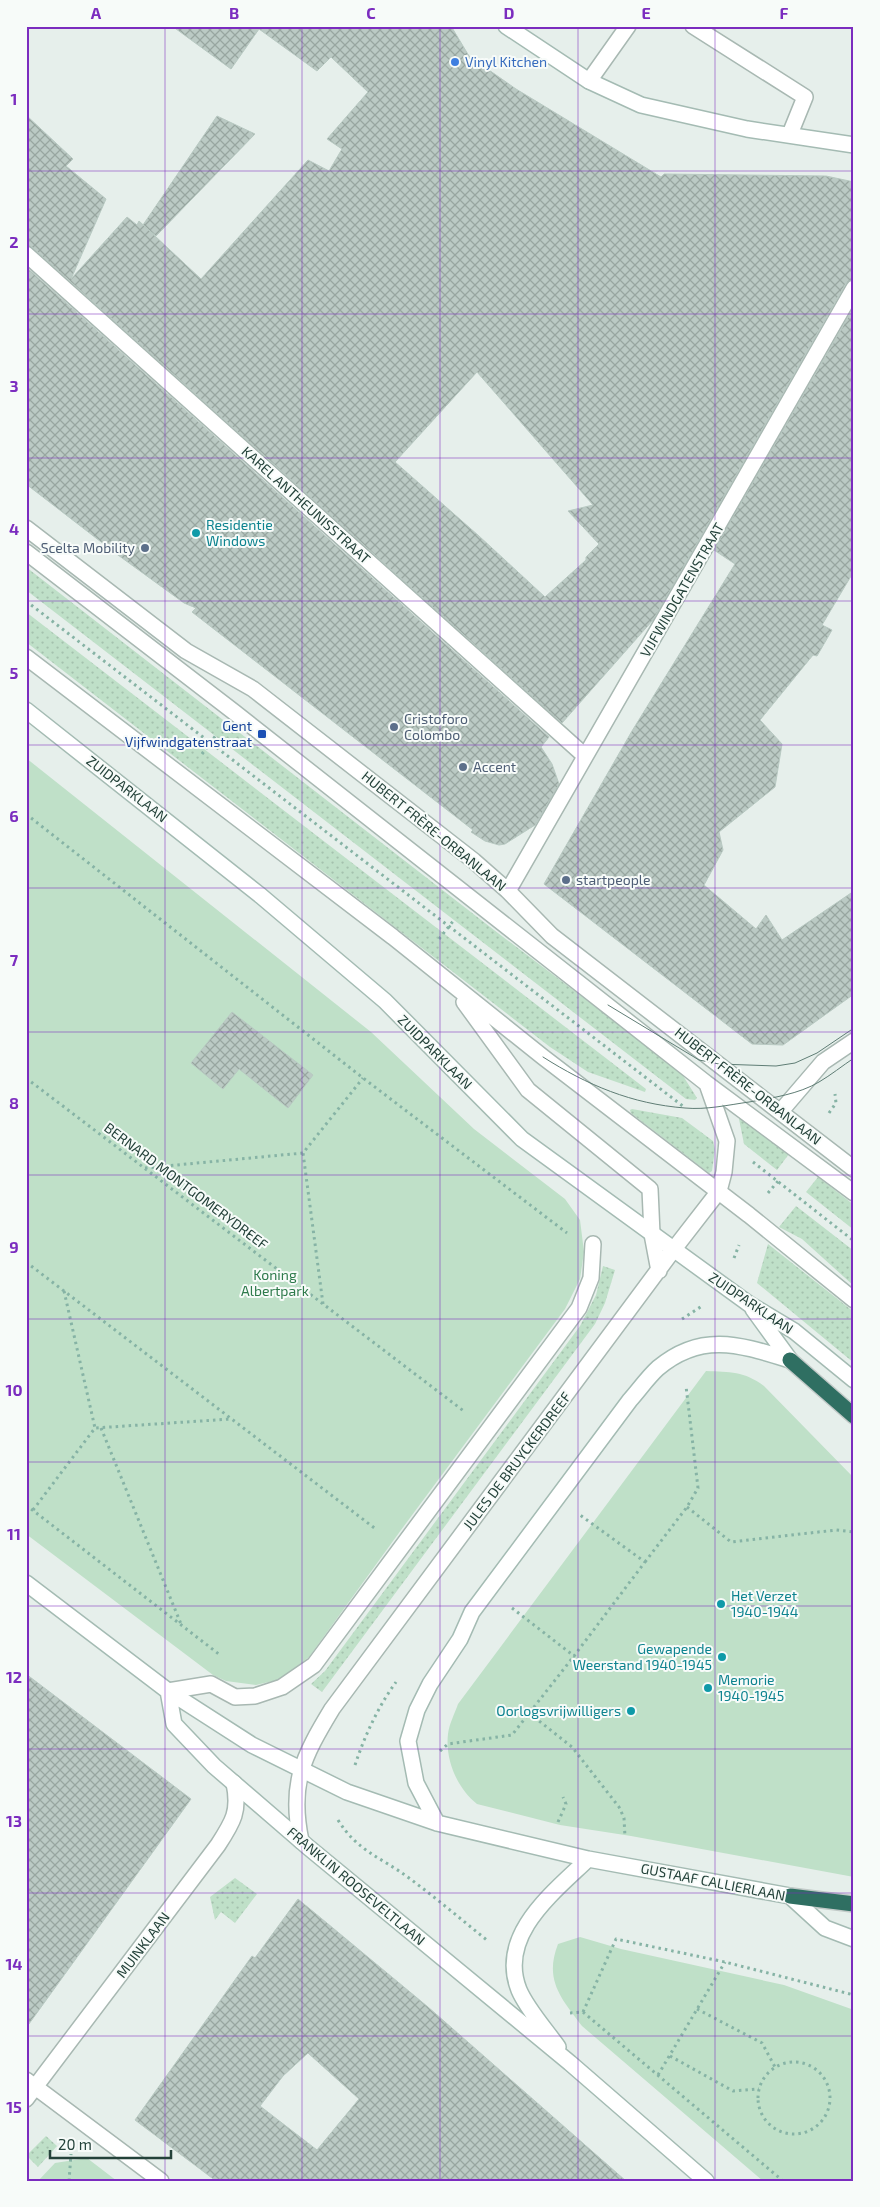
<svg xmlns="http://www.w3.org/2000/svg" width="880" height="2207" viewBox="0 0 880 2207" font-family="'Exo 2',sans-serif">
<defs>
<pattern id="grass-dots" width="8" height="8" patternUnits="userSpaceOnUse" patternTransform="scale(1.25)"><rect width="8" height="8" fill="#bfe0c8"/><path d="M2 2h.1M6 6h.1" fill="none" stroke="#a4c1ad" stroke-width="1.8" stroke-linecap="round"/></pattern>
<pattern id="building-cross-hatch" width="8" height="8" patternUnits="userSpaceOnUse" patternTransform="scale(1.25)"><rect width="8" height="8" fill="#bbcac4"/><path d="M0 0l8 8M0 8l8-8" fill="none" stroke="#98a6a0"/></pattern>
</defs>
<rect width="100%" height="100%" fill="#e6efeb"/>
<path fill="url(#grass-dots)" d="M26 567 494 930 680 1071 697 1098 695 1100 686 1099 26 590Z
M26 612 646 1089 645 1092 588 1072 550 1047 26 642Z
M632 1109 682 1118 713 1141 715 1149 712 1171 709 1173 631 1113 630 1110Z
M739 1119H742L789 1154 777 1170 744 1144Z
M818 1177 854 1205V1230L806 1192Z
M796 1206 854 1251V1286L802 1239 779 1227Z
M768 1244 854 1312V1363L757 1283Z
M603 1266 615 1270 605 1303 595 1324 322 1692 311 1684 325 1671 580 1326 596 1295Z
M235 1878 257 1894 235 1923 221 1912 215 1920 210 1897Z
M46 2136 57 2146 38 2167 28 2157 26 2159V2156Z"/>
<path fill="#bfe0c8" d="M26 758 371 1032 474 1129 565 1199 580 1220 584 1252 580 1279 565 1309 401 1530 309 1657 281 1679 256 1685 226 1681 213 1675 26 1534Z
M706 1371C730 1372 744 1371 764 1386L854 1478V1877L631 1836 560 1825 477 1804C457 1788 445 1760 448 1734 449 1724 455 1713 458 1704Z
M580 1937 621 1949 784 1985 854 2010V2181H763L582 2026C561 1998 544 1980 558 1944Z
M87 2158 117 2181H38L55 2163Z"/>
<path fill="url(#building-cross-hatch)" stroke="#b8c9c2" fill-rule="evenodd" d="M172 26H451L469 56 516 89 661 177 664 174 826 176 854 182V279L846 283 653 620 562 723 32 247 26 245V115L73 159 66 166 106 199 71 279 127 217 137 225 139 221 201 279 308 160 329 171 342 149 327 139 368 92 331 57 317 71 259 29 231 69ZM477 372 593 505 568 511 599 544 586 557V560L545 597 479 536 395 462Z
M217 116 255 134 156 236 143 225Z
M26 267 549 737 541 747 552 764 559 784 535 825 505 844 499 845 485 841 471 832 473 830 192 612 196 608 184 603 118 555 26 484Z
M854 307V571L822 625 832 630 817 656 813 655 760 720 782 744 775 787 719 832 723 850 704 885 756 929 766 915 782 940 854 891V994L783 1045 752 1044 544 884 632 731 735 564 714 550Z
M232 1012 313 1075 288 1108 239 1069 223 1089 191 1063Z
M26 1674 191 1799 26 2028Z
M298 1899 428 2007 626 2181H216L135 2120 252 1956 255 1958ZM308 2053 359 2099 317 2150 260 2106 283 2076Z"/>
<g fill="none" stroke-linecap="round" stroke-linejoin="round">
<g stroke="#a8b8b2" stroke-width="18">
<path id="lane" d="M26 552 234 712 706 1083 854 1193
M26 657 393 937 543 1057 749 1215 854 1300
M464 1002 528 1090 650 1189 652 1234 659 1271
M168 1691 211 1684 235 1697 255 1696 282 1687 314 1665 579 1308 591 1278 593 1244
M301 1841C289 1784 303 1757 332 1709L674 1249 719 1191 724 1172 727 1141 707 1084"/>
</g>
<g stroke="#a8b8b2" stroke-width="18">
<path id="street" d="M693 26 805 97 790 134
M589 81 628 26
M26 254 585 756
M26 528 186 651 253 689 474 861 508 891 552 936 854 1169
M508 891 854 288
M781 1111 823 1062 854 1041
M26 2080 161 2181
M26 2099 218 1845C233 1822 240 1811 234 1783"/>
</g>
<g stroke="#a4bbb3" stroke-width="18">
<path id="secondary" d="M506 26 589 81 641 105 747 129 854 145
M26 710 261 896 385 1001 522 1139 749 1304 794 1331 854 1380
M753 1309 790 1360
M26 1583 168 1691 252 1745 347 1792 437 1823 588 1859 790 1896 825 1928 854 1939
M168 1691 174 1724 214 1766 308 1847 570 2063 706 2181
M437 1823 416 1783 408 1741 417 1710 430 1684 460 1639 472 1612 630 1400C639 1390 648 1377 658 1368 702 1331 741 1345 790 1360
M558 2047C546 2030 527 2009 519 1990 497 1935 554 1892 588 1859"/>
</g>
<g stroke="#c2cac8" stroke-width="18">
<path id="highway" d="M790 1360 854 1416
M790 1896 854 1904"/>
</g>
<path stroke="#86b3a5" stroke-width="3" stroke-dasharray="2.5 4" stroke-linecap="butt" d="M26 601 684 1107
M202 754 216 735
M26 814 363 1078 567 1233
M439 939 454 920
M26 1078 465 1412
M829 1113 836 1103 835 1094
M753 1162 854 1241
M145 1168 303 1153
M768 1193 779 1180
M734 1258 739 1245
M26 1262 377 1530
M64 1291 95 1428
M323 1304 303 1153 363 1078
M682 1319 702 1306
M101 1428 181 1624
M26 1505 220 1655
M687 1507 731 1542 836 1530 854 1532
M33 1510 95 1428 231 1419
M645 1562 687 1507 698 1488 686 1386
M512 1608 574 1656 645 1562 580 1515
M529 1713 572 1747 619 1807 624 1818 625 1837
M440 1751 448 1744 512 1735 574 1656
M355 1765C365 1735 378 1707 396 1682
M338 1820C358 1852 381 1857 409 1878 436 1898 462 1920 488 1941
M558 1822 566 1804 563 1797
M697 2009 762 2043 775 2067
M583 2012 616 1939 725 1962 854 1995
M570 2013 583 2012 783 2181
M670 2056 733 2091 759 2089
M758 2098a36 36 0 1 1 72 0a36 36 0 1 1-72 0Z
M658 2075 725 1962
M69 2181 71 2154"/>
<use href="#lane" stroke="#fff" stroke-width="15"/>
<use href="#street" stroke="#fff" stroke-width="15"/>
<use href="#secondary" stroke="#fff" stroke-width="15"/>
<use href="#highway" stroke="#2f6f62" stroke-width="15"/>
<path stroke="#5f7d75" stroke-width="1" d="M608 1005 699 1060 719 1064 776 1066 795 1063 817 1053 854 1028
M543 1057C587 1085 632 1104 685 1108 706 1110 728 1105 749 1102 772 1098 799 1094 819 1082 831 1075 842 1066 854 1058"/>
</g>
<path fill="none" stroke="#7b2cbf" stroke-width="1" stroke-opacity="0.55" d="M165 26V2181M302 26V2181M440 26V2181M578 26V2181M715 26V2181M26 171H854M26 314H854M26 458H854M26 601H854M26 745H854M26 888H854M26 1032H854M26 1175H854M26 1319H854M26 1462H854M26 1606H854M26 1749H854M26 1893H854M26 2036H854"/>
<circle fill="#3f7fe0" stroke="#f7fbf9" stroke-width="2" cx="455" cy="62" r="5"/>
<g fill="#0f9aa8" stroke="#f7fbf9" stroke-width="2">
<circle cx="196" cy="533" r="5"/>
<circle cx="721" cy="1604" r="5"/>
<circle cx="722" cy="1657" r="5"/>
<circle cx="708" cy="1688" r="5"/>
<circle cx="631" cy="1711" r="5"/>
</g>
<g fill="#5c6f8a" stroke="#f7fbf9" stroke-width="2">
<circle cx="145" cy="548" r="5"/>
<circle cx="394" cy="727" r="5"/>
<circle cx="463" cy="767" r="5"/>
<circle cx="566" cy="880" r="5"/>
</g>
<rect fill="#1a4fb4" stroke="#f7fbf9" stroke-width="2" x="257" y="729" width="10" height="10" rx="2.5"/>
<g text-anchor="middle" stroke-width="4" stroke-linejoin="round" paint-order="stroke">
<g font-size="14" fill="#366cbe" stroke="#f7fbf9" text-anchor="start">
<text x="465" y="67">Vinyl Kitchen</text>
</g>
<g font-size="14" fill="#24423a" stroke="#f7fbf9">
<text transform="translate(306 505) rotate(42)" y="5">KAREL ANTHEUNISSTRAAT</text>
<text transform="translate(682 590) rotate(-60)" y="5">VIJFWINDGATENSTRAAT</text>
<text transform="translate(127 789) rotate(38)" y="5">ZUIDPARKLAAN</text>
<text transform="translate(434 831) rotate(39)" y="5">HUBERT FRÈRE-ORBANLAAN</text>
<text transform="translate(435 1052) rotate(45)" y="5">ZUIDPARKLAAN</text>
<text transform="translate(748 1086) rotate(38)" y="5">HUBERT FRÈRE-ORBANLAAN</text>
<text transform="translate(186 1186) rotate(37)" y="5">BERNARD MONTGOMERYDREEF</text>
<text transform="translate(751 1303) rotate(34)" y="5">ZUIDPARKLAAN</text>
<text transform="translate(517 1461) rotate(-53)" y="5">JULES DE BRUYCKERDREEF</text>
<text transform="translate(713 1882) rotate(11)" y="5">GUSTAAF CALLIERLAAN</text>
<text transform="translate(356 1886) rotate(40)" y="5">FRANKLIN ROOSEVELTLAAN</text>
<text transform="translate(143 1945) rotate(-53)" y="5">MUINKLAAN</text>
</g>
<g font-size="14" fill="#0d838f" stroke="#f7fbf9" text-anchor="start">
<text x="206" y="530">Residentie<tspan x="206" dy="16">Windows</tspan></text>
<text x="731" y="1601">Het Verzet<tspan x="731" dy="16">1940-1944</tspan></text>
<text x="712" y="1654" text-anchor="end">Gewapende<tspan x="712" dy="16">Weerstand 1940-1945</tspan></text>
<text x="718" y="1685">Memorie<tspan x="718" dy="16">1940-1945</tspan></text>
<text x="621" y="1716" text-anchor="end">Oorlogsvrijwilligers</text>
</g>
<g font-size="14" fill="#4e5e75" stroke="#f7fbf9" text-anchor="start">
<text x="135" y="553" text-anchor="end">Scelta Mobility</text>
<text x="404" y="724">Cristoforo<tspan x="404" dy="16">Colombo</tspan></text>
<text x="473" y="772">Accent</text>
<text x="576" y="885">startpeople</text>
</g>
<g font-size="14" fill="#164399" stroke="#f7fbf9" text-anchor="end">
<text x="252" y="731">Gent<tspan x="252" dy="16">Vijfwindgatenstraat</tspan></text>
</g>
<g font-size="14" fill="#2d7a4b" stroke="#f7fbf9">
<text x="275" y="1280">Koning<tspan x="275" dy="16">Albertpark</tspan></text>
</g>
</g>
<rect width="880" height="2207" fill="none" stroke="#f7fbf9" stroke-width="55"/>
<path d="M50 2150v8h121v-8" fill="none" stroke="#24423a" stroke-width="2.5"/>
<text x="58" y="2150" font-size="15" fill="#24423a" stroke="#f7fbf9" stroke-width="4" paint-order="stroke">20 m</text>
<rect x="28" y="28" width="824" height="2152" fill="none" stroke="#7b2cbf" stroke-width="2"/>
<g font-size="16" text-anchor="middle" font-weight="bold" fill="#7b2cbf">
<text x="96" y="19">A</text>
<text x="234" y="19">B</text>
<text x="371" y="19">C</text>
<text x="509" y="19">D</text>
<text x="646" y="19">E</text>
<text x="784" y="19">F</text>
<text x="14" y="105">1</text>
<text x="14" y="248">2</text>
<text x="14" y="392">3</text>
<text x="14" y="535">4</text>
<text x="14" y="679">5</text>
<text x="14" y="822">6</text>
<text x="14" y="966">7</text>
<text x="14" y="1109">8</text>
<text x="14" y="1253">9</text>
<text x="14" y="1396">10</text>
<text x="14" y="1540">11</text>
<text x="14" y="1683">12</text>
<text x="14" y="1827">13</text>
<text x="14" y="1970">14</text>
<text x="14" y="2113">15</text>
</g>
</svg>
